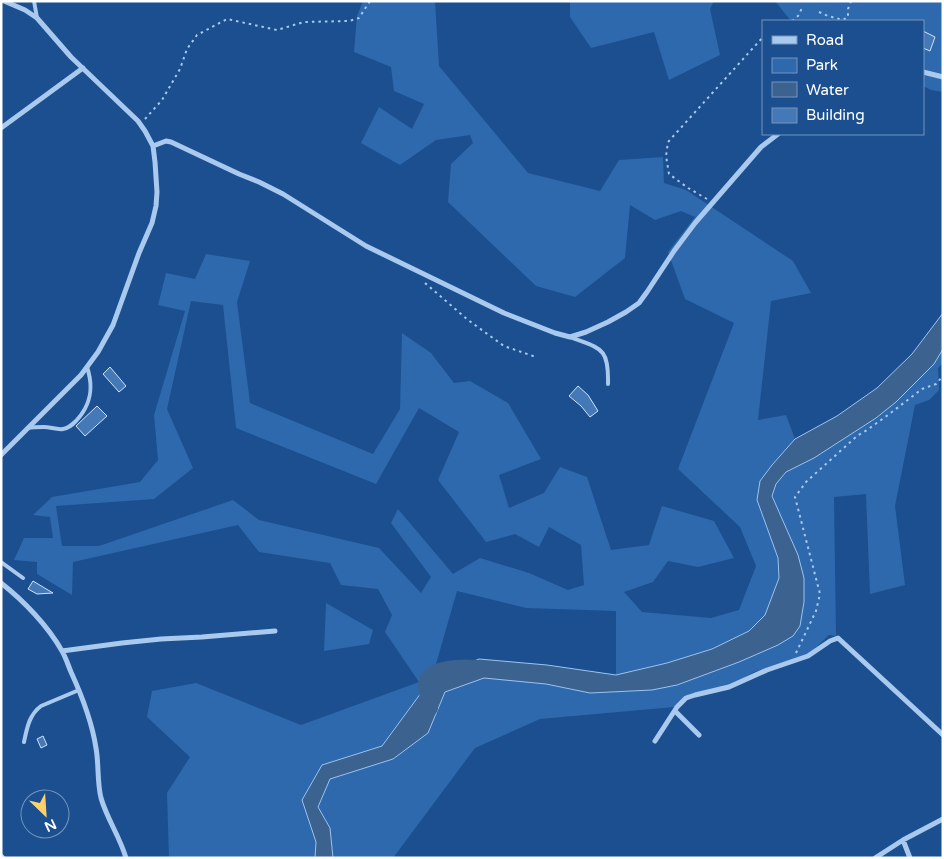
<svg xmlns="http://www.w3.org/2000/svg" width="944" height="859" viewBox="0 0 944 859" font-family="'Varela Round',sans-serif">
<rect width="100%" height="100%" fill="#1b4f8f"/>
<path fill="#2e69ad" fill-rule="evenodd" d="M363 1H435L439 66 528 173 600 191 619 160 663 157 664 183 686 190 793 261 811 293 771 301 758 420 786 415 795 439 772 465 757 500 778 558 779 579 765 615 749 631 712 649 667 663 616 675V611L526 608 457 591 432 678 382 746 322 765 302 800 316 842 315 858H169L167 793 190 757 147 717 152 691 196 683 301 725 419 682 385 632 392 615 378 589 341 585 330 563 259 552 238 525 73 562 72 595 37 574V562L14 560 24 538H53L50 517 33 515 52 497 140 482 158 460 154 415 185 311 158 305 166 273 195 279 206 254 250 261 237 302 250 403 373 454 400 409 402 333 431 353 454 383 470 381 508 403 541 459 499 475 509 508 544 493 560 467 587 477 611 550 649 545 662 506 714 521 734 558 698 567 668 561 653 582 624 592 642 612 711 618 739 610 756 566 740 527 678 469 734 323 685 299 668 252 695 217 681 211 655 220 630 205 625 258 575 297 536 286 448 202 451 164 473 143 470 135 436 140 400 165 361 143 379 107 412 129 424 104 394 91 391 67 354 52 357 16ZM191 301 223 305 236 428 376 484 419 408 459 432 438 480 486 542 515 534 539 547 549 527 581 545 584 585 568 590 529 573 480 558 453 574 398 509 391 523 431 577 421 593 379 548 259 520 233 500 99 546H62L56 506 154 499 193 468 167 409Z
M570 1H714L710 9 720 55 669 80 654 32 591 48 570 17Z
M775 1H943V92L931 90 923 86V21H791Z
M943 349V363L938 368 939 390 929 400 915 405 895 506 905 585 870 594 866 494 834 497 836 636 829 635 810 653 754 672 726 688 690 694 674 707 540 719 475 748 393 858H333L330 828 318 807 330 779 393 759 428 733 445 692 484 678 546 684 590 693 652 690 677 685 739 662 778 645 798 555 772 496 776 484 786 472 814 458 876 418 896 402 934 364Z
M326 603 373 630 369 644 324 651Z"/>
<path fill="#3c6290" stroke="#9cc4f0" d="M943 313V349L934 364 896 402 876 418 814 458 786 472 776 484 772 496 798 555 804 578V602L800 626 793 636 778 645 739 662 677 685 652 690 590 693 546 684 484 678 445 692 428 733 393 759 330 779 318 807 330 828 333 858H315L316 842 302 800 322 765 382 746 432 678 479 659 547 665 616 675 667 663 712 649 749 631 765 615 779 578 778 558 757 500 760 481 772 465 795 439 837 416 877 388 912 354Z"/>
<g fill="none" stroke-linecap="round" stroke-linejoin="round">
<path stroke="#3c6290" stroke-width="16" d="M430 708C430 700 426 693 426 685 427 666 464 667 477 668"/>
</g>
<path fill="#4478b7" stroke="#cfe3fa" d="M923 31 935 37 930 51 923 48Z
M110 367 126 386 119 392 103 374Z
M578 386 588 395 598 411 590 417 581 406 569 396Z
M97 406 107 416 85 436 76 426Z
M33 581 53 593 37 594 28 589Z
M43 736 47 745 41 748 37 739Z"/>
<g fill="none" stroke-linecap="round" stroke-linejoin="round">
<path stroke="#a9c9ee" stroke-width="2" stroke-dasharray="2.5 4" stroke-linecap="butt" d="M819 12 828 16 843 20 848 17V9L851 1
M792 21 798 16 803 6
M145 119 162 100 180 69 187 49 197 35 227 19 277 30 304 22 349 21 359 18 370 1
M707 199 688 188 669 174 666 156 668 142 763 37
M425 283 468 320 504 346 536 357
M796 653 816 611 820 594 795 497 806 482 857 436 867 430 888 415 922 389 936 384 943 376"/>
<path stroke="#a9c9ee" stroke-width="4" d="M34 1 37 18
M570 337C601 349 609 347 608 384
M28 428C33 427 39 427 44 427 50 427 57 430 63 429 69 428 72 425 76 421 91 405 94 388 87 367
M1 562 23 578
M24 742C27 728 29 715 41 706L79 690"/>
<path stroke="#a9c9ee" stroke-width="5" d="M923 72 943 77
M1 128 83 68
M153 146 166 141 171 142 239 174 259 182 283 194 366 246 504 313 555 333 570 337 586 332 608 322 626 312 639 303 647 292 674 251 695 223 761 147 778 134
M1 455 81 375 98 352 113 325 139 253 152 223 156 206 157 192 155 162 153 146 145 131 138 121 71 57 37 18 25 10 4 1
M1 583C23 600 48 626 62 651 66 658 68 665 71 672 82 696 92 722 96 748 99 765 97 782 101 798 107 819 120 837 126 858
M62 651 122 643 161 639 202 637 275 631
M675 711 699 735
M655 741 677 707 686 698 695 695 729 687 767 670 808 656 830 641 838 638 943 735
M903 840 910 858
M1 856 3 858
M875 858 903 840 943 819"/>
</g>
<rect width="944" height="859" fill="none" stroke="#ffffff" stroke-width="5"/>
<rect x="762" y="20" width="162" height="115" fill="#1b4f8f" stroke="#7695bc"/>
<rect x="772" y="36" width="25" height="8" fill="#a9c9ee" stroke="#7695bc"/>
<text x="806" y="45" font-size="15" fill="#ffffff">Road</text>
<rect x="772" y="58" width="25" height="15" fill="#2e69ad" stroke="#7695bc"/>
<text x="806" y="70" font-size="15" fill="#ffffff">Park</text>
<rect x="772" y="82" width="25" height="15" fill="#3c6290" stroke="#7695bc"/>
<text x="806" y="95" font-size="15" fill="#ffffff">Water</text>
<rect x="772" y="108" width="25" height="15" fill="#4478b7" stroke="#7695bc"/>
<text x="806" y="120" font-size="15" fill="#ffffff">Building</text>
<g transform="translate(45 814) rotate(155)"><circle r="24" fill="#1b4f8f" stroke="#7695bc"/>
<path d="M0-4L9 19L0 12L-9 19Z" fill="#ffd166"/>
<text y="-8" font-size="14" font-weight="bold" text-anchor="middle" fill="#ffffff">N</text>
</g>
</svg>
